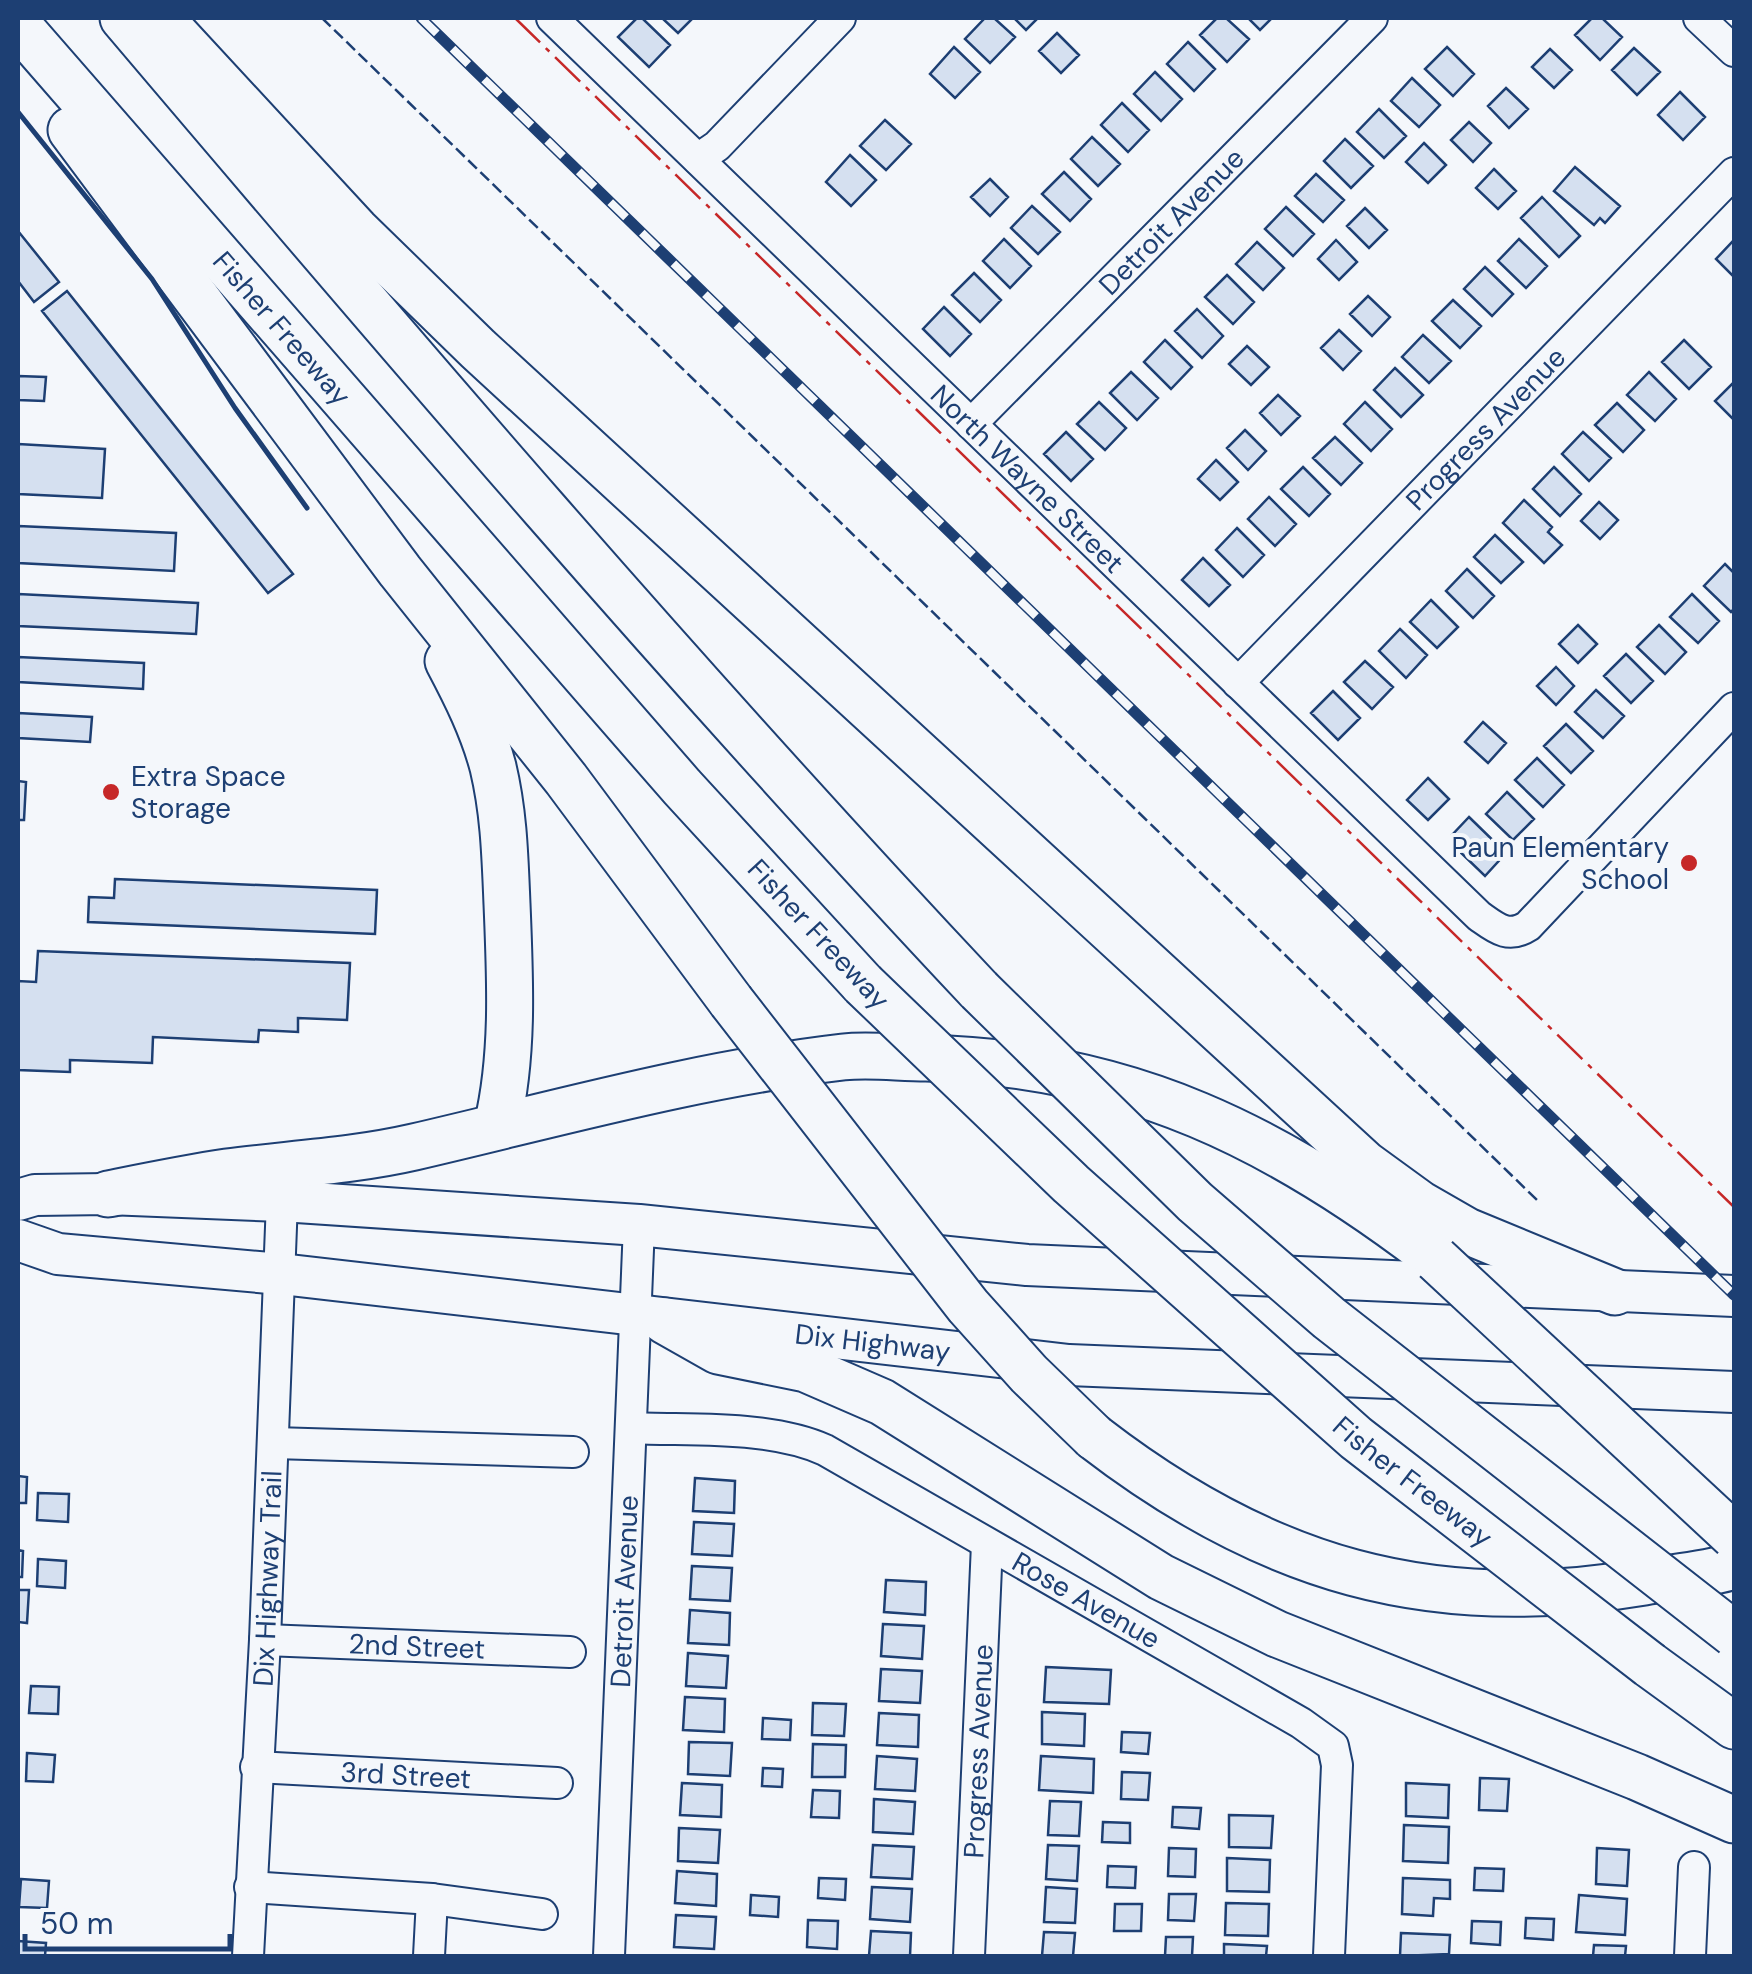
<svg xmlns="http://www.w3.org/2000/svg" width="1752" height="1974" viewBox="0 0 1752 1974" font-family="'DM Sans',sans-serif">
<rect width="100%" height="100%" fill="#f4f7fb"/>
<path fill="#d5e0f0" stroke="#1d3f73" stroke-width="2.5" d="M637 18H642L670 45 649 67 618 37Z
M662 18H693L678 33Z
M985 18H994L1015 37 990 63 965 39Z
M1014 18H1038L1026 30Z
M1217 18H1226L1249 39 1227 62 1200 35Z
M1248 18H1272L1260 30Z
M1592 18H1602L1622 37 1600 60 1575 35Z
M1057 33 1079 55 1061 73 1039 51Z
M1188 42 1215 69 1194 91 1167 64Z
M954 47 980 72 955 98 930 74Z
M1447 47 1474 74 1453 96 1425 69Z
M1634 48 1660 72 1637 95 1612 70Z
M1550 49 1572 70 1554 88 1532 67Z
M1155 72 1182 99 1161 121 1134 94Z
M1412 78 1440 105 1419 127 1391 101Z
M1506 88 1528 109 1509 128 1488 106Z
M1680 92 1705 117 1683 140 1658 115Z
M1122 103 1149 130 1128 152 1101 125Z
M1379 109 1406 136 1384 158 1357 132Z
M885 120 911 144 886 170 860 146Z
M1469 122 1491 143 1473 162 1451 140Z
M1092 137 1120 164 1098 186 1071 159Z
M1345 139 1373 166 1351 188 1324 161Z
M1424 143 1446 165 1428 183 1406 162Z
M850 155 876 180 851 206 826 182Z
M1575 167 1620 206 1605 223 1600 218 1594 225 1554 191Z
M1494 169 1516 191 1498 209 1476 188Z
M1064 172 1091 199 1070 221 1042 194Z
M1316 174 1344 200 1323 222 1295 196Z
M990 179 1008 197 990 216 971 197Z
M1542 197 1580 236 1559 257 1521 218Z
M1032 206 1060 232 1038 254 1011 228Z
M1286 207 1314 234 1293 256 1265 229Z
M1365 208 1387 230 1369 248 1347 226Z
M18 231 59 282 34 302 18 281Z
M1004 239 1031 266 1010 288 983 261Z
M1519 239 1547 266 1526 288 1498 261Z
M1336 240 1357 262 1339 280 1318 259Z
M1734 240V277L1716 259Z
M1257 242 1284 268 1263 290 1236 264Z
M1485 267 1513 294 1492 316 1464 289Z
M974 273 1001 300 980 322 952 295Z
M1227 275 1254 302 1233 324 1205 297Z
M67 291 293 574 268 593 42 311Z
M1368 296 1390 317 1372 336 1350 314Z
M1453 300 1481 326 1460 348 1432 321Z
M944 307 971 334 950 356 923 329Z
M1197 309 1223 336 1202 358 1175 331Z
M1339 330 1361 351 1343 370 1321 348Z
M1423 335 1451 361 1429 383 1402 357Z
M1165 340 1192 367 1171 389 1144 362Z
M1684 340 1711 367 1689 389 1662 362Z
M1247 346 1269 367 1251 385 1229 364Z
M1395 368 1423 395 1401 417 1374 390Z
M1131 372 1158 398 1137 420 1110 393Z
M1649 372 1676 399 1655 421 1627 395Z
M18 376 46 377 44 401 18 400Z
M1734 382V420L1715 401Z
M1278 395 1300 416 1281 435 1260 413Z
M1099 402 1126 428 1105 450 1077 424Z
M1365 402 1392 429 1371 451 1344 424Z
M1617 403 1644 430 1623 452 1595 425Z
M1245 430 1266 451 1248 470 1227 448Z
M1066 432 1093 459 1071 481 1044 454Z
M1583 432 1611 458 1589 481 1562 454Z
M1335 437 1362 463 1341 485 1313 458Z
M18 444 105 449 102 498 18 494Z
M1216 460 1238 482 1220 500 1198 479Z
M1303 467 1330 494 1309 516 1281 489Z
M1554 467 1581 494 1560 516 1533 489Z
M1269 497 1296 524 1275 546 1248 519Z
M1524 500 1552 527 1548 532 1562 545 1544 563 1503 523Z
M1599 502 1618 520 1600 539 1581 521Z
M18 526 176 533 174 571 18 563Z
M1237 528 1264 555 1243 577 1216 550Z
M1495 535 1523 562 1501 583 1474 557Z
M1203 558 1230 585 1209 606 1182 580Z
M1725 564 1734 573V609L1731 612 1704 586Z
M1467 569 1494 596 1473 618 1446 591Z
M18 594 198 603 196 634 18 626Z
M1692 594 1719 621 1698 643 1670 617Z
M1431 600 1458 627 1437 648 1410 622Z
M1578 625 1597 644 1578 663 1559 644Z
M1659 625 1686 652 1665 674 1637 647Z
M1400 629 1427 655 1406 678 1379 651Z
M1626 654 1653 681 1631 703 1604 676Z
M18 657 144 663 143 689 18 682Z
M1365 661 1393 687 1372 709 1344 682Z
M1556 667 1574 686 1556 705 1537 686Z
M1596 690 1624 716 1603 738 1575 712Z
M1333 691 1360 718 1338 740 1311 713Z
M18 713 92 717 90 742 18 738Z
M1483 722 1506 743 1488 763 1465 742Z
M1566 724 1593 751 1571 773 1544 746Z
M1537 758 1564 785 1543 807 1515 780Z
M1428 778 1449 799 1428 820 1407 800Z
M18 781 26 782 24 820H18Z
M1507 792 1534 819 1513 840 1486 814Z
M1469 817 1506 853 1485 876 1457 849 1461 845 1452 835Z
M115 879 377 890 375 934 88 922 89 897 114 898Z
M38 951 350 963 347 1020 298 1018V1032L259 1030 258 1042 153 1037 152 1063 70 1060V1072L18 1070V981L36 982Z
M18 1476 27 1477 26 1503H18Z
M695 1478 735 1481 734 1513 693 1511Z
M38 1493 69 1494 68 1522 37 1520Z
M694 1522 734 1524 732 1556 692 1554Z
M18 1550 23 1551 22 1577H18Z
M38 1559 66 1561 65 1588 37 1586Z
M692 1566 732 1568 730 1601 690 1599Z
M886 1580 926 1582 925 1615 884 1612Z
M18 1590H29L27 1623 18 1622Z
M690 1610 730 1613 729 1645 688 1643Z
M883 1624 924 1626 922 1659 881 1656Z
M688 1653 728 1656 726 1688 686 1686Z
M1046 1667 1111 1670 1109 1704 1044 1702Z
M881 1669 922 1671 920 1703 879 1701Z
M31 1686 59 1687 58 1714 29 1713Z
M685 1697 725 1699 724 1732 683 1730Z
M813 1703 846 1704 844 1736 812 1735Z
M1042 1712 1085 1714 1084 1746 1042 1744Z
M879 1713 919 1715 918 1747 877 1745Z
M763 1718 791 1720 790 1740 762 1739Z
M1122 1732 1150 1733 1148 1754 1121 1752Z
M689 1742 732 1743 730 1776 688 1774Z
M813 1744 846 1745 845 1777H812Z
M27 1753 55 1755 53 1782 26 1781Z
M877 1756 917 1759 915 1791 875 1789Z
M1041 1756 1094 1759 1093 1793 1039 1790Z
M763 1768 783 1769 782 1787 762 1786Z
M1122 1772 1150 1773 1148 1800 1121 1799Z
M1480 1778 1509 1779 1507 1811 1479 1810Z
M682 1783 722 1785 721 1817 680 1815Z
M1406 1783 1449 1785 1448 1818 1406 1816Z
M813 1790 840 1791 839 1818 811 1817Z
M874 1799 915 1802 913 1834 873 1832Z
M1050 1801 1081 1802 1079 1836 1048 1835Z
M1173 1807 1201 1808 1199 1829 1172 1827Z
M1229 1815 1273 1816 1271 1848 1229 1847Z
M1103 1822 1130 1823V1843L1102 1842Z
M1404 1825 1449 1827 1448 1863 1403 1861Z
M679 1828 720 1830 718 1863 678 1861Z
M873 1845 914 1847 912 1879 871 1877Z
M1048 1845 1079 1846 1077 1881 1046 1879Z
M1169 1848 1196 1849 1195 1877 1168 1876Z
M1597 1848 1629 1850 1627 1886 1596 1884Z
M1227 1858 1270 1860 1269 1892 1227 1891Z
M1108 1866 1136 1867 1135 1888 1107 1887Z
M1475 1868 1504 1869 1503 1891 1474 1890Z
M677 1871 717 1874 716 1906 675 1903Z
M819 1878 846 1879 845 1900 818 1898Z
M1403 1878 1450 1880V1899L1434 1898 1433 1916 1402 1914Z
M21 1879 49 1881 47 1908 19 1907Z
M872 1887 912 1889 910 1922 870 1919Z
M1046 1887 1077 1889 1075 1923 1044 1922Z
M1169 1894H1196L1194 1921 1168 1920Z
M751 1895 779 1897 778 1917 750 1915Z
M1579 1895 1627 1899 1625 1935 1576 1932Z
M1226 1903 1269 1904 1268 1936 1225 1935Z
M1115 1904H1142L1141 1931H1114Z
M676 1915 716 1917 714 1949 674 1947Z
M1526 1918 1554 1919 1553 1940 1525 1938Z
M808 1920 838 1921 837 1949 807 1947Z
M1472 1921 1501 1922 1500 1945 1471 1943Z
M871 1931 911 1933 910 1956H869Z
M1044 1932 1075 1933 1073 1956H1042Z
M1401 1933 1450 1935 1449 1954 1400 1956Z
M1166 1937H1193L1192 1956H1165Z
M18 1941 46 1943 45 1956H18Z
M1224 1944 1267 1946 1266 1956H1224Z
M1594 1945 1626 1946 1625 1956H1593Z"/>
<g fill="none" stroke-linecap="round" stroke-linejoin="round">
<g stroke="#1d3f73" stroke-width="34">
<g id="minor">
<path id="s1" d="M552 18 1479 916C1496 928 1508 939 1528 926L1734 708"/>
<path d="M1699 18 1734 51"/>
<path d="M698 159 717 146 840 18"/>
<path id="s2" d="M971 424 1372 18"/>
<path id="s3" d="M1238 683 1734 173"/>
<path id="s4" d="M631 1428C692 1431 769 1425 825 1450L1301 1723 1333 1746 1337 1765 1329 1956"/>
<path d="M274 1443 573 1452"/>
<path id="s5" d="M265 1640 570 1652"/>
<path id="s6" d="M256 1767 557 1783"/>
<path d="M250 1887 432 1899 542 1914"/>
<path id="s7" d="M248 1956 265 1640 282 1201"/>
<path d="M429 1956 432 1899"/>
<path id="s8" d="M609 1956 639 1225"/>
<path id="s9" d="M969 1956 987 1544"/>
<path d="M1690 1956 1694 1867"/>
</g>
</g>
<g stroke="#1d3f73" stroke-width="44">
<g id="major">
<path d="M18 1200 35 1195 108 1194 282 1201 639 1225 1027 1265 1734 1296"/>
<path id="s10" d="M18 1240 58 1254 281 1274 1069 1365 1734 1392"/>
</g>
</g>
<g stroke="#1d3f73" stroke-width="49">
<g id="highway">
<path d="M123 18C402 347 683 675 979 990"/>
<path d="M160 18 356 230 478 349 1365 1164 1420 1204 1467 1231 1615 1292"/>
<path id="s11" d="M18 25 682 787 863 984"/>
<path d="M71 130 400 571 566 779 731 1001"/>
<path d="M448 661C466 695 483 729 493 767 504 813 505 857 507 904 510 978 514 1054 497 1126"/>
<path d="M108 1194C148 1186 187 1178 227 1172 289 1164 353 1161 414 1147 556 1114 698 1074 843 1057 870 1054 899 1058 926 1058 1129 1063 1279 1138 1436 1259"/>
<path d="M665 1321 718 1351 806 1369 882 1402 1161 1577 1277 1634 1637 1777 1734 1820"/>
<path d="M1094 1437C1265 1569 1430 1618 1644 1582 1674 1577 1705 1575 1734 1566"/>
<path d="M1650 1665 1734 1726"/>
</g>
</g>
<use href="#minor" stroke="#f4f7fb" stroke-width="30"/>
<use href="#major" stroke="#f4f7fb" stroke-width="40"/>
<use href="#highway" stroke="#f4f7fb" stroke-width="45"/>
<g stroke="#1d3f73" stroke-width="11">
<path id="rail" d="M421 18 1734 1295"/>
</g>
<use href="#rail" stroke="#f4f7fb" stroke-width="8" stroke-dasharray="22" stroke-linecap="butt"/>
<g stroke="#1d3f73" stroke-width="49" stroke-linecap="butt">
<g id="highway-bridge">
<path id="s12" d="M863 984 1071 1184 1356 1438 1650 1665"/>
<path d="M979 990 1195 1202 1329 1318 1734 1634"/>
<path d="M731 1001 968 1306 1029 1374 1094 1437"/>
<path d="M1436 1259 1734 1536"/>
</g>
</g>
<use href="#highway-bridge" stroke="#f4f7fb" stroke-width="45"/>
<path stroke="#1d3f73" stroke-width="2.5" stroke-dasharray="12 5" stroke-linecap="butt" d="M322 18 1538 1201"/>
<path stroke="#1d3f73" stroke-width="5" d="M18 112 152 279 235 408 307 508"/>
<path stroke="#c62828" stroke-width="2.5" stroke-dasharray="35 8 5 8" stroke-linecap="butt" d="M515 18 1734 1207"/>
</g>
<g fill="#c62828" stroke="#f4f7fb" stroke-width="4">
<circle cx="111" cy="792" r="10"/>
<circle cx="1689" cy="863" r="10"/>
</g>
<g text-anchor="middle" stroke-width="8" stroke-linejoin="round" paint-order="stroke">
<g font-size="28" fill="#1d3f73" stroke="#f4f7fb">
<text dy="10" stroke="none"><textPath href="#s2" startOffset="285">Detroit Avenue</textPath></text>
<text dy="10" stroke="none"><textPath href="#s11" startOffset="402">Fisher Freeway</textPath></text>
<text dy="10" stroke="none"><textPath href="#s3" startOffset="355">Progress Avenue</textPath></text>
<text dy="10" stroke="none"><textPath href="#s1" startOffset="662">North Wayne Street</textPath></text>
<text transform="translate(819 934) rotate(47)" y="10">Fisher Freeway</text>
<text dy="10" stroke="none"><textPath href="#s10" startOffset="862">Dix Highway</textPath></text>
<text dy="10" stroke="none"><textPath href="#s12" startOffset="742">Fisher Freeway</textPath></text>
<text dy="10" stroke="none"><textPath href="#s7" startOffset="378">Dix Highway Trail</textPath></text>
<text dy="10" stroke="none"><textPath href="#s8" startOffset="365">Detroit Avenue</textPath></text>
<text dy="10" stroke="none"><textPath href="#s4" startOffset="498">Rose Avenue</textPath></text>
<text dy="10" stroke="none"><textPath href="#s5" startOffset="152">2nd Street</textPath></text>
<text dy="10" stroke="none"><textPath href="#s9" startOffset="205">Progress Avenue</textPath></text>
<text dy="10" stroke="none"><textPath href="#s6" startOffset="150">3rd Street</textPath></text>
</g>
<g font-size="28" fill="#1d3f73" stroke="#f4f7fb" text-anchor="start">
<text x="131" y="786">Extra Space<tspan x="131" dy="32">Storage</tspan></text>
<text x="1669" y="857" text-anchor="end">Paun Elementary<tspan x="1669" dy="32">School</tspan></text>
</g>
</g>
<rect width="1752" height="1974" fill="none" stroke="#1d3f73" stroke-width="40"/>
<path d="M25 1934v15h205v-15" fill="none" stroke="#1d3f73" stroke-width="5"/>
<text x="40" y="1934" font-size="30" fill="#1d3f73" stroke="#f4f7fb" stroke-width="8" paint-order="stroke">50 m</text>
</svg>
